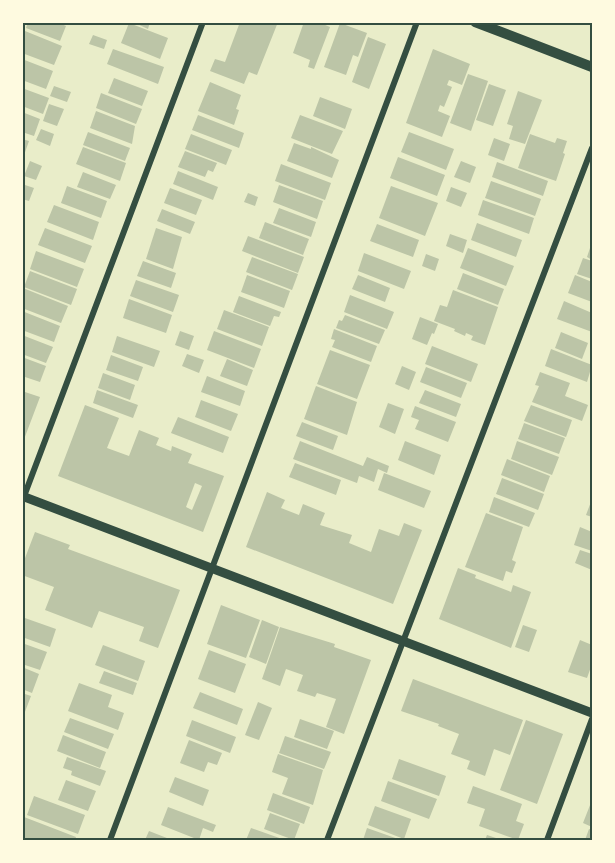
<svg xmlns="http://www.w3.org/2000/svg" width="615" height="863" viewBox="0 0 615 863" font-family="'Golos Text',sans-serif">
<rect width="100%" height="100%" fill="#e9edc9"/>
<path fill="#bcc5a7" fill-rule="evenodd" d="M28 22H57L66 26 60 41 26 28Z
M133 22H150L148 29Z
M240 22H278L257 75 249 72 244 84 210 71 215 59 225 62Z
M304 22H318L330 27 314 69 308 67 310 60 293 53Z
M129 23 168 38 160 59 121 43Z
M340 23 367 33 358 57 353 55 346 75 324 67Z
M25 31 62 46 54 65 22 53V38Z
M93 35 107 40 104 49 89 44Z
M368 37 386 44 369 89 352 82Z
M113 49 164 67 158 84 107 64Z
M433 49 470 64 462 85 449 80 447 85 452 87 444 107 440 105 438 111 450 116 442 137 406 123Z
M22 59 53 71 46 89 22 80Z
M468 74 488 81 471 131 450 123Z
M114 78 148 91 142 106 108 93Z
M210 82 241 95 236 109 239 110 234 125 198 111Z
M489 84 506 90 493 126 476 120Z
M54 86 71 92 67 102 50 96Z
M22 88 49 98 43 114 22 106Z
M518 91 542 100 525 144 509 139 513 126 507 124Z
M101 93 142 109 136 124 96 108Z
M320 97 352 109 345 129 313 116Z
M49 104 64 109 57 126 43 121Z
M96 111 135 126 132 144 90 128Z
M22 112 40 119 34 136 22 132Z
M198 115 244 133 239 148 192 130Z
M300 115 343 131 332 154 291 138Z
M41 129 54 134 50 146 36 140Z
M88 132 130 148 125 161 83 145Z
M409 132 454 149 446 170 401 152Z
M191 134 232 150 226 165 185 149Z
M530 134 555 143 557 138 567 141 563 153 565 154 556 181 518 168Z
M494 138 510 144 504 161 488 155Z
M22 139 29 141 23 158H22Z
M294 143 311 149V147L339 160 332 178 287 161Z
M83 147 126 163 120 181 76 164Z
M185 151 217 163 213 172 208 170 205 177 178 167Z
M398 157 445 175 437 196 390 178Z
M30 161 42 166 36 180 24 176Z
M461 161 476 167 470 183 454 177Z
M497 162 548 181 543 196 492 177Z
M281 164 331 183 325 200 275 181Z
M178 171 218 187 213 200 173 184Z
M83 172 116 185 110 199 77 187Z
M491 181 541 199 535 216 485 198Z
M22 184 34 188 29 201 22 199Z
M279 185 323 201 317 219 273 202Z
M67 186 107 201 101 218 61 203Z
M391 186 438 203 425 236 379 218Z
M451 187 467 193 461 207 446 201Z
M170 188 202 200 196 215 164 203Z
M248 193 258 197 255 206 244 202Z
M483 200 534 218 529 234 478 215Z
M54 205 99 222 93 240 47 222Z
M279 208 316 222 311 237 273 223Z
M162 209 195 222 190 234 157 221Z
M265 222 309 239 303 255 259 238Z
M477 223 522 240 516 257 471 240Z
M377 224 419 240 413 257 370 241Z
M45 228 92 246 85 263 38 245Z
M156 228 182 237 173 269 146 259Z
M450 234 467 240 463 253 446 246Z
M248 236 304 257 298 273 242 251Z
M592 242V260L587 257Z
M468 248 514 266 506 286 460 268Z
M36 251 84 269 77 287 30 269Z
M364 253 411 271 404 289 358 271Z
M426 254 439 259 435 271 422 266Z
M252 257 298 274 292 290 246 272Z
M583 258 592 261V279L577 274Z
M143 261 176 273 171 288 137 276Z
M30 271 77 289 71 305 24 287Z
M463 273 504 289 498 305 457 289Z
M247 275 290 291 284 308 241 292Z
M358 275 390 288 385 302 352 289Z
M575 275 592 282V302L568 293Z
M136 280 179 295 173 312 130 296Z
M23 288 68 306 61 323 22 308Z
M453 290 498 307 485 345 471 340 473 336 466 333 465 336 454 331 455 329 434 321 440 305 447 307Z
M350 295 394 312 387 329 344 312Z
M239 296 281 312 279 317 274 316 270 326 233 312Z
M129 299 172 315 166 333 123 318Z
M564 301 592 313V332L557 319Z
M224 310 269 327 262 346 217 329Z
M22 311 60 326 54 342 22 330Z
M345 315 385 330 379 344 336 328 339 320 342 321Z
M420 317 438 324 434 334 432 333 427 345 412 339Z
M334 329 377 346 371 362 332 347 335 340 331 339Z
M180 331 194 336 189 350 175 345Z
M214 331 261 349 254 368 207 350Z
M561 332 588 343 582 359 555 348Z
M22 335 53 347 46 363 22 354Z
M117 336 160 351 154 367 112 352Z
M432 346 478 364 471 382 425 364Z
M551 349 592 365 587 382 545 366Z
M330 350 370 365 357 399 317 384Z
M187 354 204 360 199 373 182 366Z
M111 355 143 367 138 381 106 370Z
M22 357 46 366 40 382 22 376Z
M227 359 253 370 247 386 220 376Z
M402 366 416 372 409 390 395 384Z
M426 367 467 383 461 398 420 382Z
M540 372 570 383 565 396 588 405 582 421 532 402 539 386 535 385Z
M103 373 135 385 130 400 98 388Z
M207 376 245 391 240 406 201 392Z
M316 386 357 402 347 435 304 419Z
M97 390 138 405 133 418 93 403Z
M425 390 461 404 456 417 419 403Z
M22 391 40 397 23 442H22Z
M201 400 238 414 231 431 195 417Z
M388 403 404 409 395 434 379 427Z
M85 405 119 418 107 448 129 456 139 430 159 438 156 445 171 451 172 446 192 454 188 463 224 476 203 532 58 476ZM195 483 202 486 192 510 186 507Z
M531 405 572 420 566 437 524 421Z
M415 406 456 422 448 442 415 429 419 420 411 417Z
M178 417 229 437 223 453 171 433Z
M302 422 338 436 333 450 296 436Z
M524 423 565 438 559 454 518 439Z
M300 441 363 466 367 457 389 466 387 473 378 469 374 482 359 476 357 483 293 459Z
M405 441 441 455 434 475 398 460Z
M517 441 559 457 552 475 511 459Z
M507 459 550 476 544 492 501 475Z
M295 463 341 480 336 495 289 477Z
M384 473 431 491 424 508 378 490Z
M502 478 544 494 538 510 496 494Z
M267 492 285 500 281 508 299 515 303 504 325 513 320 525 352 535 349 543 371 552 379 529 399 536 404 523 422 530 393 604 246 547Z
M494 497 535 513 529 527 489 512Z
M592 499V517L586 515Z
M486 513 523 527 512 560 516 562 512 573 506 571 503 581 465 567Z
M580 527 592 532V551L574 545Z
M35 532 70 545 68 549 180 590 158 648 139 641 144 627 99 611 92 628 45 610 54 587 22 575V566Z
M580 550 592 554V570L575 563Z
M458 568 476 575 475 578 511 592 513 585 531 592 511 648 439 619Z
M221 605 260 620 246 658 207 644Z
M22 617 56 629 50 647 22 637Z
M262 620 279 627 266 664 249 657Z
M523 625 537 630 529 652 515 647Z
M280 627 335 644 334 647 371 660 344 734 326 727 336 699 317 693 315 697 297 691 303 675 286 669 280 686 262 679Z
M580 640 592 645V664L587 678 568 672Z
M22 643 47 652 40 670 22 664Z
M103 645 145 661 138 681 95 665Z
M209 650 246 664 235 693 198 679Z
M22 667 39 674 32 693 22 689Z
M104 671 137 683 133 695 99 683Z
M413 679 523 720 510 755 494 749 485 776 467 769 470 761 451 754 459 734 438 726 439 724 401 711Z
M79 683 112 695 108 707 124 713 118 730 68 711Z
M200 692 243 709 237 725 193 708Z
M22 693 31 696 23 717H22Z
M258 702 272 708 259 740 245 735Z
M70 718 114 734 108 749 64 732Z
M300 719 334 731 327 749 294 737Z
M192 720 236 737 230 753 186 736Z
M526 720 563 734 537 804 500 790Z
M63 735 106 752 100 768 57 751Z
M285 736 331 752 324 769 279 753Z
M189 740 222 753 217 765 208 762 204 772 180 763Z
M278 754 323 770 313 805 282 794 288 778 272 772Z
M67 757 106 771 100 786 71 775 72 771 63 768Z
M399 759 446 776 439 796 392 779Z
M175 777 209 790 203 806 169 792Z
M66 780 96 791 88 811 58 800Z
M388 781 437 799 429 819 381 801Z
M473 786 522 804 516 821 524 824 518 840 479 826 485 809 467 803Z
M273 793 310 807 304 824 267 810Z
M34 796 85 815 78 834 27 815Z
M592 800V827L583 823Z
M375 806 411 819 404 839 368 825Z
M168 807 216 825 213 832 203 828 199 840 161 825Z
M270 813 300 824 294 840 264 829Z
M24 817 76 837 75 840H31L22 837Z
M251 828 285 840H246Z
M367 828 401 840H363Z
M589 829 592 830V840H585Z
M149 831 172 840H145Z
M487 835 502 840H485Z"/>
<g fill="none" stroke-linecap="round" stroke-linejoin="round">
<path stroke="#344e41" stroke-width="6" d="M23 499 203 22
M110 840 417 22
M327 840 592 148
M547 840 592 719"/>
<path stroke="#344e41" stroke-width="9" d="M22 496 592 713"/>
<path stroke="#344e41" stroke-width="10" d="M475 22 592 67"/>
</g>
<rect width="615" height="863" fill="none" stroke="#fefae0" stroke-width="48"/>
<rect x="24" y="24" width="567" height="815" fill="none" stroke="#344e41" stroke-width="2"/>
</svg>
